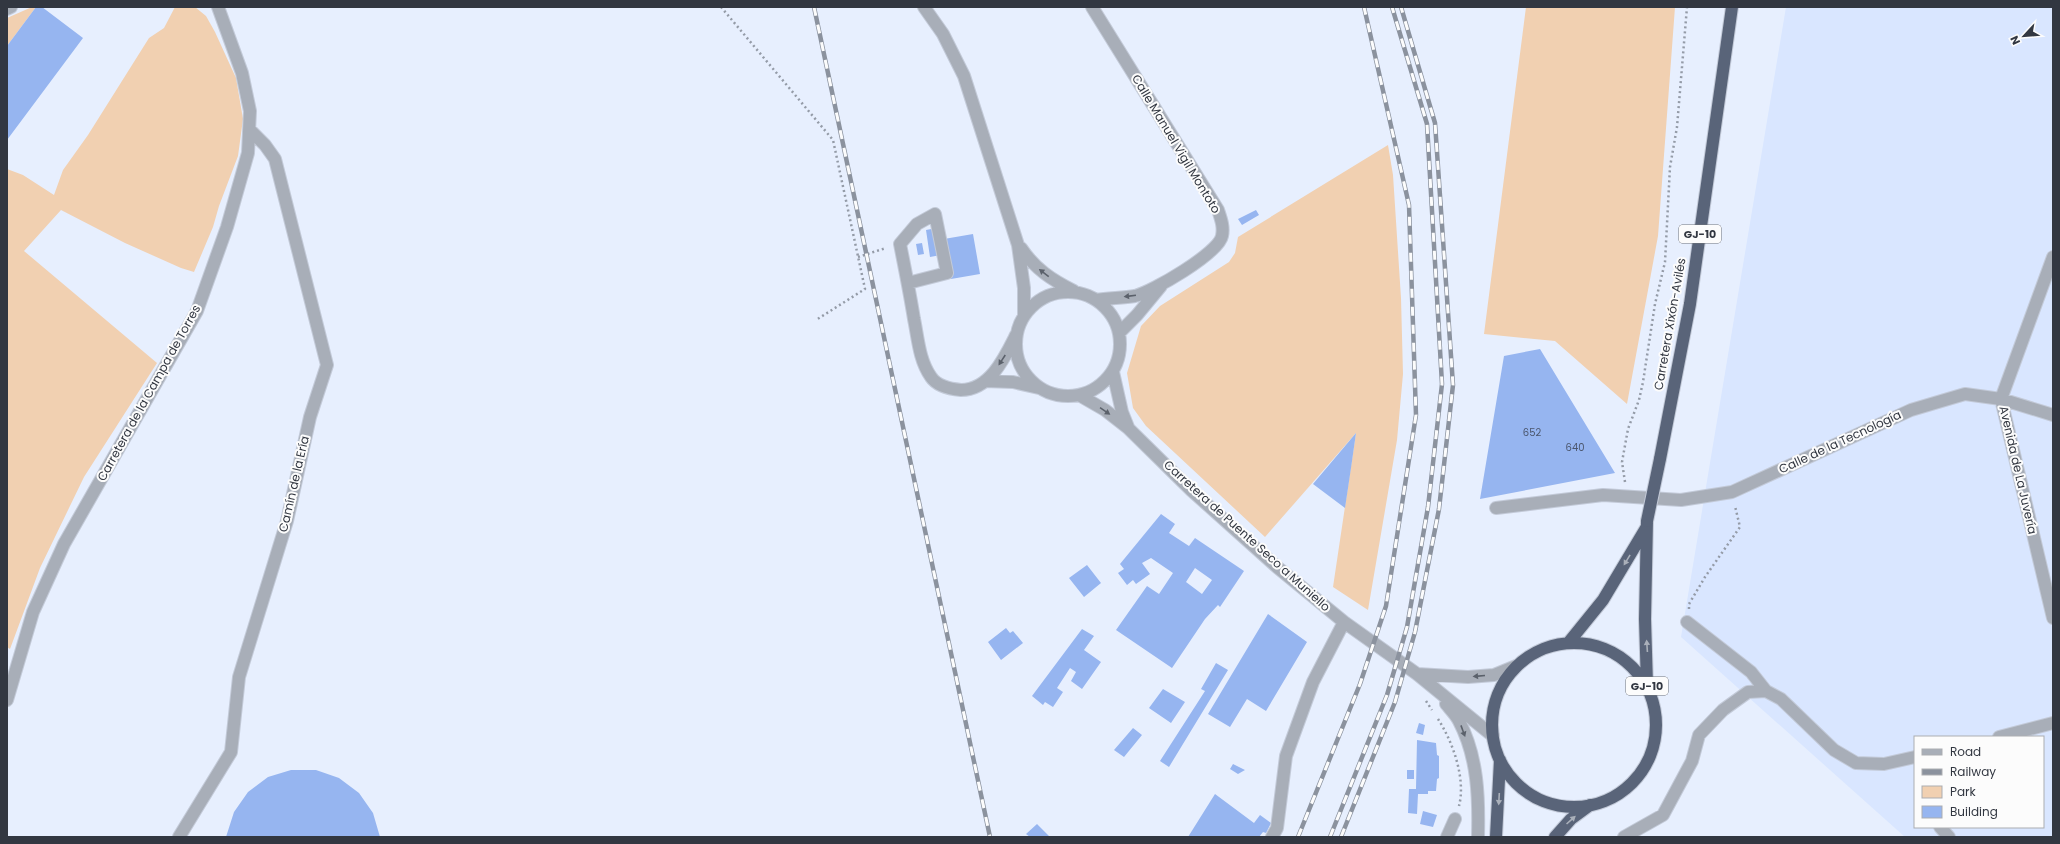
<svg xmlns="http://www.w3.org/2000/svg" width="2060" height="844" viewBox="0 0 2060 844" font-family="Poppins,sans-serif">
<rect width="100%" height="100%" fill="#e7effe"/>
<path fill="#d9e6ff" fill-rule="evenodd" d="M1786 7H2053V837H1905L1681 637ZM1915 737H2043V827H1915Z"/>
<path fill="#f1d0b1" d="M32 7H36L7 46V18Z
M175 7H195L206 16 215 32 236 78 243 119 238 156 219 206 213 227 194 272 181 268 125 243 61 210 24 251 157 363 84 477 40 568 10 649 7 647V169L23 175 54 195 63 170 88 135 149 38 164 28Z
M1526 7H1675L1658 236 1627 404 1555 341 1484 334Z
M1388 145 1393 175 1401 298 1403 374 1397 440 1368 610 1333 587 1356 433 1265 537 1146 426 1133 408 1127 373 1141 326 1160 306 1229 262 1235 253 1238 237Z"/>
<path fill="#96b5f0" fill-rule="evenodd" d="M36 7H42L83 38 7 140V46Z
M1256 210 1259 215 1242 225 1238 219Z
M942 227 944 239 973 234 980 274 951 279 946 254 930 257 926 230Z
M922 243 924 254 918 255 916 244Z
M1540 349 1615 473 1480 499 1504 356Z
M1356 433 1351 468 1345 508 1313 484Z
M1161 514 1175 524 1169 533 1189 546 1195 538 1244 571 1220 607 1218 605 1205 619 1172 668 1116 630 1147 586 1159 594 1173 573 1151 558 1142 563 1150 574 1136 584 1133 580 1127 585 1118 573 1124 569 1120 564ZM1195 568 1212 580 1202 594 1186 582Z
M1087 565 1101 583 1084 597 1069 578Z
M1268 614 1307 642 1266 711 1247 699 1230 727 1208 714Z
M1006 628 1010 633 1013 631 1023 643 1001 660 988 642Z
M1082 629 1094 636 1084 650 1101 662 1082 689 1071 681 1076 672 1070 668 1057 688 1063 692 1053 707 1045 702 1043 705 1032 696Z
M1216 663 1228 670 1169 767 1160 761 1205 691 1201 689Z
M1163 689 1185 702 1171 723 1149 708Z
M1419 723 1425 725 1423 735 1416 733Z
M1133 728 1142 735 1124 757 1114 750Z
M1417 740 1436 743 1437 755 1439 756V778L1437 779 1436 791H1428V794H1418L1417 814 1408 813 1409 789H1416Z
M1233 764 1245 770 1238 774 1230 769Z
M291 770H316L339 778 359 793 373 813 380 837H226L234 812 248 792 268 777Z
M1407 770H1414V779H1407Z
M1215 794 1254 823 1260 815 1271 823 1266 833 1263 832 1259 837H1188Z
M1423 811 1437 815 1433 827 1420 824Z
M1037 824 1050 837H1030L1026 834Z"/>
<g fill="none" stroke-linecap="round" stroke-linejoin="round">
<g stroke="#c3cad8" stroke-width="14">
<path id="minor" d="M924 7 943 34 964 76 1018 245 1024 288V316
M1092 7 1218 210C1221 219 1224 227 1222 236 1219 253 1152 292 1135 296 1123 298 1109 298 1096 300
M7 9 11 7
M1021 248C1035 269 1052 280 1074 291
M2053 257 2001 399 2053 618
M908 283 947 273 935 214 917 224 900 244C905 269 910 294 914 319 918 338 919 360 931 377 937 386 950 389 961 390 990 390 1005 357 1016 335
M1016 344a52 52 0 1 1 104 0a52 52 0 1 1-104 0Z
M1119 333 1137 315 1161 286
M1113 372 1122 412 1128 427
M985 381 1013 382 1039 388
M1079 395 1105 410 1128 428 1191 490 1277 567 1344 622 1417 674 1493 736
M1496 508 1603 495 1681 500 1732 492 1911 410 1965 394 2001 399 2053 415
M1687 622 1751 672 1766 691 1781 699 1834 750 1856 763 1884 764 1915 757
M1417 674 1468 677 1494 675 1516 666
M7 700 33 612 64 544 197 311 227 227 248 153 250 111 242 73 218 7
M1446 704C1450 709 1456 715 1459 721 1478 757 1479 798 1478 837
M1999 737 2053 723
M1940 827 1949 837
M179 837 231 752 239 677 287 521 310 417 327 365 275 159 265 145 249 129
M1272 837 1277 828 1286 756 1313 682 1344 622
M1447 837 1455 819
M1624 837 1663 815 1692 761 1699 735 1723 710 1748 692 1766 691"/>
</g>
<g stroke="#c3cad8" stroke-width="14">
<path id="highway" d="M1660 459 1690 304 1732 7
M1569 642 1603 600 1646 528
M1492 725a82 82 0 1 1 164 0a82 82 0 1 1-164 0Z
M1647 685 1645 619 1647 521
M1496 837 1500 760
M1555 837 1571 819 1590 805"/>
</g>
<path stroke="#949ba7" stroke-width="2.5" stroke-dasharray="2 3" stroke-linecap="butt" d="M721 7 833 140 865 289 816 320
M858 257 886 248
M1625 482 1622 462 1628 429 1639 400 1643 382 1655 304 1665 262 1670 167 1677 127 1687 7
M1689 609V604L1705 577 1740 527 1735 506
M1426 701 1432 710
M1438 719C1453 742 1466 779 1459 806"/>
<use href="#minor" stroke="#a8aeb8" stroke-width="12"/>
<use href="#highway" stroke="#596479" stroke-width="12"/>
<g stroke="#8b929e" stroke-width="4.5">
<path id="rail" d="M814 7 990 837
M1298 837 1360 684 1386 606 1416 415 1409 205 1364 7
M1330 837 1387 695 1407 627 1428 507 1442 384 1427 124 1392 7
M1341 837 1395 702 1415 632 1439 509 1453 385 1435 123 1401 7"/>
</g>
<use href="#rail" stroke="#fcfcfc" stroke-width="3" stroke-dasharray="9" stroke-linecap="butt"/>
<g stroke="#c3cad8" stroke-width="14" stroke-linecap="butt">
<path id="highway-bridge" d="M1647 521 1660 459"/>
</g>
<use href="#highway-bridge" stroke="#596479" stroke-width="12"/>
</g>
<defs><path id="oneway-solid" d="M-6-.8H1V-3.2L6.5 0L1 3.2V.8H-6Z"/></defs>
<g fill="#5b616b">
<use href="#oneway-solid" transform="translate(1044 273) rotate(-142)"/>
<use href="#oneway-solid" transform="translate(1130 296) rotate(173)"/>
<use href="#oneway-solid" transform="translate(1002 360) rotate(123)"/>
<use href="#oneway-solid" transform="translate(1105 411) rotate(34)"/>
<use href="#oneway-solid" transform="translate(1479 676) rotate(175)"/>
<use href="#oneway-solid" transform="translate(1463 731) rotate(70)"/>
</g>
<g fill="#aab0ba">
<use href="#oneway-solid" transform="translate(1627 560) rotate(121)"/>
<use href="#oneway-solid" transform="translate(1647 646) rotate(-94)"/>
<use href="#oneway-solid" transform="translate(1499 799) rotate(93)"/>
<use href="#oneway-solid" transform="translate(1571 820) rotate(-42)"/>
</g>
<g text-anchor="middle" stroke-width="4" stroke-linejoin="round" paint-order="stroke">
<g font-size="10" fill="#4b566d">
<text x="1532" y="436">652</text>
<text x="1575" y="451">640</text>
</g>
<g fill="#fcfcfc" stroke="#6f7279" stroke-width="1">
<rect x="1679" y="225" width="42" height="18" rx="3"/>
<rect x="1626" y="677" width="42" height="18" rx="3"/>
</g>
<g font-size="11" font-weight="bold" fill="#323741">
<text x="1700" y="238">GJ-10</text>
<text x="1647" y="690">GJ-10</text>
</g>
<g font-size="12" fill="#323741" stroke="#fcfcfc">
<text transform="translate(1176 144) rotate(59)" y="4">Calle Manuel Vigil Montoto</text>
<text transform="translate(1670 324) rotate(-80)" y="4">Carretera Xixón-Avilés</text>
<text transform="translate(149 393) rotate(-61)" y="4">Carretera de la Campa de Torres</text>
<text transform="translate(1840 442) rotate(-25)" y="4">Calle de la Tecnología</text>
<text transform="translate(2018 470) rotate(77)" y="4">Avenida de La Juvería</text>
<text transform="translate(294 484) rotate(-77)" y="4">Camín de la Ería</text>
<text transform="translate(1247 536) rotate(42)" y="4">Carretera de Puente Seco a Muniello</text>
</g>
</g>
<rect width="2060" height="844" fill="none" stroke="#323741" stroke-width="16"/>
<rect x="1914" y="736" width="130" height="92" fill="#fcfcfc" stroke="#abadb1"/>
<rect x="1922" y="749" width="20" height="6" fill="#a8aeb8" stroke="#abadb1"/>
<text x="1950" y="756" font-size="12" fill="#323741">Road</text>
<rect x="1922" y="769" width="20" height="6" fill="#8b929e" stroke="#abadb1"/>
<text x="1950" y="776" font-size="12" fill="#323741">Railway</text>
<rect x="1922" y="786" width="20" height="12" fill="#f1d0b1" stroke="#abadb1"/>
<text x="1950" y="796" font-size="12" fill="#323741">Park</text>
<rect x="1922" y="806" width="20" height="12" fill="#96b5f0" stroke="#abadb1"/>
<text x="1950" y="816" font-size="12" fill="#323741">Building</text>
<g transform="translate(2024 36) rotate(244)" stroke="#fcfcfc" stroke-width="3" paint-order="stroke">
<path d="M0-3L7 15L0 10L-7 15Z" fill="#323741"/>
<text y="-6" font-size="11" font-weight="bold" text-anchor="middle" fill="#323741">N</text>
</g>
</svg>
